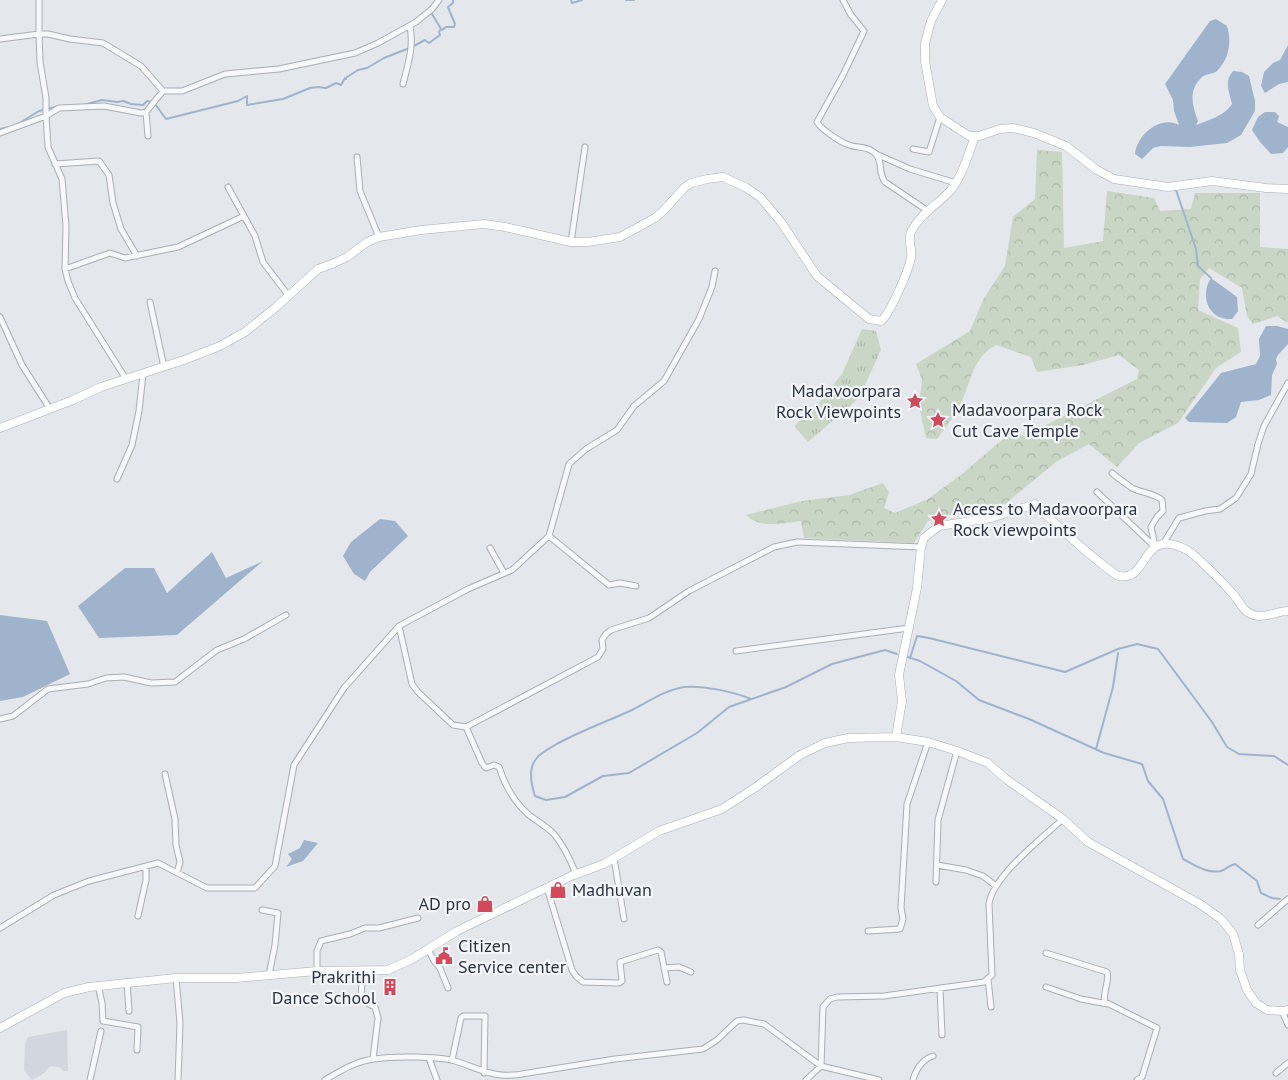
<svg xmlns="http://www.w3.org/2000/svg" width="1288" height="1080" viewBox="0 0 1288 1080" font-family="'PT Sans',sans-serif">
<defs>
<pattern id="forest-crowns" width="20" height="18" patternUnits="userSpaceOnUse" patternTransform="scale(1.25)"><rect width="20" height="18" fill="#c9d6c5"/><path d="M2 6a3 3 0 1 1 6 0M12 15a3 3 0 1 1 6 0" fill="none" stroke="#adb8ab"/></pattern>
<pattern id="park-tufts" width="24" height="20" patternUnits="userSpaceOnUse" patternTransform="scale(1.25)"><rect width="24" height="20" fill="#c9d6c5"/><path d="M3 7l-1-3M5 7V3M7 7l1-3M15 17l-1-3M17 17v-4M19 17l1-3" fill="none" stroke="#adb8ab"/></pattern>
</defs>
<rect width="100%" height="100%" fill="#e4e7ec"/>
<path fill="#d2d6de" d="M67 1030 68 1071H64L59 1067 50 1066 44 1073 32 1080 24 1070 25 1044 28 1037Z"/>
<path fill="url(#forest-crowns)" d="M1037 150 1062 152 1064 248 1103 241 1107 191 1154 198 1160 211 1191 209 1195 193H1260V247L1288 249V323L1277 316 1253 324 1247 316 1242 288 1209 268 1200 279 1198 310 1238 328 1241 352 1216 368 1178 423 1139 443 1117 467 1089 444 1056 462 1005 504 928 521 914 543 804 538 801 521C782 523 760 529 746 515L802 501 849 495 883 483 889 492 884 508 895 513 928 499 962 474 1003 439 1021 435 1034 439 1042 427 1137 379 1139 370 1119 355 1083 365 1037 372 1031 357 996 345C971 358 971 385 959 407 953 419 944 429 937 439L926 438 919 406 922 379 916 364 970 331 983 300 1005 266 1013 217 1035 199Z"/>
<path fill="url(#park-tufts)" d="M862 329 876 331 881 350 859 398 808 442 794 426 817 405 842 374Z"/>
<path fill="#9fb4cc" d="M1216 19 1227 26C1232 42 1229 59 1217 71 1212 75 1207 73 1202 77 1188 90 1192 105 1198 121L1196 125C1209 120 1224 116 1232 104 1229 91 1224 82 1233 71L1242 72 1249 76 1255 101V111L1241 135 1227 143 1190 147 1161 146 1153 148 1142 159 1135 154C1137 134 1161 115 1179 125L1174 111 1173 100 1165 84 1210 21Z
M1288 45V82L1279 84 1265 93 1261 86 1264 72 1273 63 1280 60Z
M1265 112H1275L1279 116 1277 122 1288 127V147L1283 153 1271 154 1260 142 1252 130 1258 117Z
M1211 278 1237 297 1238 311 1232 319C1209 321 1199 296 1211 278Z
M1266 326H1277L1288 329V344L1278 355 1276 359 1277 364 1272 375 1271 395 1259 400 1241 402 1236 417 1227 423 1189 422 1185 418 1221 373 1256 364 1260 356 1259 339Z
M380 519 395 521 408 536 370 572 365 581 354 574 343 556 351 542Z
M212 552 226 578 263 561 177 635 99 638 78 606 125 568H154L167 593Z
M0 615 47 621 70 674 23 697 0 701Z
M304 840 318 843 303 861 286 867 292 859 288 854 300 848Z"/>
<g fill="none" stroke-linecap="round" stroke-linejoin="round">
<path stroke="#9fb4cc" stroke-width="2" d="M571 0 572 3 582 0
M626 0H634
M442 30 446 27H454L455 24 448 7 453 3V0
M347 77 358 70 367 68 384 58 412 47 425 40 429 43 440 35 439 32 441 29 432 14
M155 104 166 119 238 101 247 96V105L283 99 310 88 318 87 326 88 336 83 341 85 345 78 346 79
M83 105 102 100 117 102 123 101 131 104 143 105 147 101 153 102
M18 124 39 111 59 106
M0 129 9 127
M1176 190 1196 249 1198 266 1211 278
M908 657 920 661 956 681 979 700 1029 719 1104 753 1142 764 1148 781 1163 799 1183 859C1195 865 1207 874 1221 871 1226 869 1230 865 1235 864L1257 881 1261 893 1272 898 1280 899
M910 658 917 636 929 638 1065 672 1118 649 1137 644 1158 649 1212 722 1227 747 1239 754 1274 756 1288 765
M751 699C734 692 703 685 684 687 665 690 648 702 632 710 606 722 580 731 555 745 549 749 540 753 536 759 528 769 531 784 535 796L546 800 565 797 603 776 629 773 697 733 729 707 786 687 832 664 885 650 897 654
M1096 749 1113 687 1118 653"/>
<g stroke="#a9aeb7" stroke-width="7">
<path id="street" d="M39 0V34H48L70 39 103 43 141 66 163 91
M843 0 851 15 864 31 843 75 817 122C822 130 840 142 849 145 857 148 868 146 875 153 884 163 877 171 885 182L928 211
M0 39 39 34 40 62 46 98V116L59 108 104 106 141 113 146 112 163 91H182L225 74 279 69 355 53 378 43 416 22 432 9 439 0
M403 84C408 64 414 47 410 26
M146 112 148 136
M0 133 46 116 48 147 62 179 66 226 65 269 68 281 75 298 126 379
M913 149 929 152 940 117
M876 154 910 169 956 183
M357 157 360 191 379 237
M55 164 99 161 109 175 113 203 121 229 137 256
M228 187 255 236 263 262 288 295
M571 242 585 147
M65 269 110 253 125 258 178 247 244 216
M150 302 164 367
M0 317 22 365 50 409
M1112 473C1118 478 1125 483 1132 488 1142 493 1153 493 1162 500L1163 511 1157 517 1151 527 1155 546
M117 479 132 445 139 411 143 374
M1097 492 1154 546
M549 536 609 585 620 583 636 586
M1163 544 1179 518 1205 511 1220 509 1236 498 1251 474 1258 444 1264 426 1288 383
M490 548 504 573
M399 626 412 684 418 692 453 725 466 727 482 763 486 768 494 765 499 767C505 786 514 802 529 815 537 821 547 827 554 834 564 846 570 859 576 874
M736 651 909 628
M0 719 13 716 48 689 88 684 106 678 124 677 151 683 175 682 217 650 244 639 286 615
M466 727 598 657 603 649 602 640 606 634 611 630 649 618 689 591 774 547 797 542 921 547
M165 774 175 819 176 845 180 862 177 873
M614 858 624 919
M937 865 966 870 983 876 996 886
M936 882 938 820 957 751
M547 888 572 970 576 976 583 982 619 983 622 981 620 962 658 950 661 952 667 982
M262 910 278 913 275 945 269 975
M138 916 146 880V866
M1258 925 1288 899
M0 928 54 895 89 881 158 863 207 888H255L275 866 294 765 344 688 399 626 468 589 512 570 549 536 569 464 586 449 617 430 634 406 664 381 699 319 712 287 715 271
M868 931 900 929 903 919 901 908 907 804 928 742
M428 949 434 961 440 968 448 988
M1046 953 1107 972C1110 983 1102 992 1105 1002L1157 1028 1142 1077 1137 1080
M664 968 679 967 691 972
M363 970 361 996 367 1003 375 1007 378 1018 373 1059
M317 971V951L321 941 350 934 365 928H379L418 918
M176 978 180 1023 178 1080
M988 979 991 1007
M127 982 129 1011
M98 985 102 1003 103 1021 138 1027 137 1050
M1046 987 1081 999 1108 1004
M940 988 942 1035
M1282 1011 1288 1025
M429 1058 437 1080
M452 1060 461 1018 463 1016H485L484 1073
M1276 1073 1288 1063
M90 1080 101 1031
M325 1080C340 1071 356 1061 374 1059 393 1056 437 1056 455 1061 483 1070 497 1080 528 1073L615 1059 703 1049 717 1040 737 1021 743 1020 764 1024 821 1066 879 1080
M806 1080 821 1066 823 1007 830 999 837 997 884 996 984 982 992 975 989 904C992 877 1043 837 1063 819
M913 1080C916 1069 921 1060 933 1056"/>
</g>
<g stroke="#a9aeb7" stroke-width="9">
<path id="secondary" d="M942 0 931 21 925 43V61L933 106 940 117 969 136H979L1000 129 1013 128 1034 133 1066 146 1097 170 1114 179 1168 187 1212 181 1266 188 1288 189
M0 428 73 400 101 387 184 360 220 346 245 332 275 308 318 269 332 264 347 257 367 242 379 237 421 230 484 224 505 227 571 242H588L620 237 655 218 664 210 684 188 691 183 707 179 723 177 745 187 760 197 781 222 817 276 869 319 881 321C891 312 908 272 911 258 913 249 907 241 911 232 920 213 938 205 951 190 963 175 968 154 975 137
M896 737 902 701 899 675 917 588 921 547 924 538 939 526 991 518 1035 504C1057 526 1079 546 1103 565 1108 568 1113 574 1119 576 1150 582 1140 525 1187 550 1195 554 1227 587 1234 595 1242 605 1244 614 1258 616 1268 617 1278 611 1288 611
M0 1028 64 993 89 987 176 978H236L317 971 388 970 412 959 457 931 571 876 604 864 659 831 722 809 756 787 800 755 825 743 848 738 896 737 928 742 957 751 988 763 1006 779 1063 819 1088 842 1200 904 1221 919 1233 934 1239 954 1240 970 1247 990 1256 1003 1267 1010 1282 1011 1288 1010"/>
</g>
<use href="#street" stroke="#f7f8fa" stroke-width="5"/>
<use href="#secondary" stroke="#fff" stroke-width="8"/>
</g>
<defs>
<g id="sight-bare" transform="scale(1.35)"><path d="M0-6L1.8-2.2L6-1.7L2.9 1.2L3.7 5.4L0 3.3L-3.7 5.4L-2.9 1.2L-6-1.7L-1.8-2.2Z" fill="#d1495b" stroke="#f4f6f9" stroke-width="2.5" paint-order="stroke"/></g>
<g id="shop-bare" transform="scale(1.35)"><path d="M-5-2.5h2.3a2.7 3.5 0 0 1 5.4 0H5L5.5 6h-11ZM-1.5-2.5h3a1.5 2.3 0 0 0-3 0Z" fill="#d1495b" stroke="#f4f6f9" stroke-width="2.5" paint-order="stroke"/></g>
<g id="civic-bare" transform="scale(1.35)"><path d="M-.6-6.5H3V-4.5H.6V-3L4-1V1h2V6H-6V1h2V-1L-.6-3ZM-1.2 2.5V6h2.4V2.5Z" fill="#d1495b" stroke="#f4f6f9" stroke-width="2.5" paint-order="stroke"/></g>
<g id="building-bare" transform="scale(1.35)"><path d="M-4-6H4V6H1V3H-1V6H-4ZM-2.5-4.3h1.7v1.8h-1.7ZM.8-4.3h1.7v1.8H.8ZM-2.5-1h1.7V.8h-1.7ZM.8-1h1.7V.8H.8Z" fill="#d1495b" stroke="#f4f6f9" stroke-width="2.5" paint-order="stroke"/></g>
</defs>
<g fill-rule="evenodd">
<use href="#sight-bare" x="915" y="401"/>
<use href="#sight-bare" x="938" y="420"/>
<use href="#sight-bare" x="939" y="519"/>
<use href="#shop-bare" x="558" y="890"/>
<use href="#shop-bare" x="485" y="904"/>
<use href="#civic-bare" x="444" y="956"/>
<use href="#building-bare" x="390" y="987"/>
</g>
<g text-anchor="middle" stroke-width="4.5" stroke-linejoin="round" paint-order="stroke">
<g font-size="18" fill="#2b3445" stroke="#f4f6f9" text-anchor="start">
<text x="901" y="397" text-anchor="end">Madavoorpara<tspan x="901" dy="21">Rock Viewpoints</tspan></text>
<text x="952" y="416">Madavoorpara Rock<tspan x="952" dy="21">Cut Cave Temple</tspan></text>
<text x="953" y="515">Access to Madavoorpara<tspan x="953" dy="21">Rock viewpoints</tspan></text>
<text x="572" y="896">Madhuvan</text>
<text x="471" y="910" text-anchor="end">AD pro</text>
<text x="458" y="952">Citizen<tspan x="458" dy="21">Service center</tspan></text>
<text x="376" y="983" text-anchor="end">Prakrithi<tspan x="376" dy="21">Dance School</tspan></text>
</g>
</g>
</svg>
